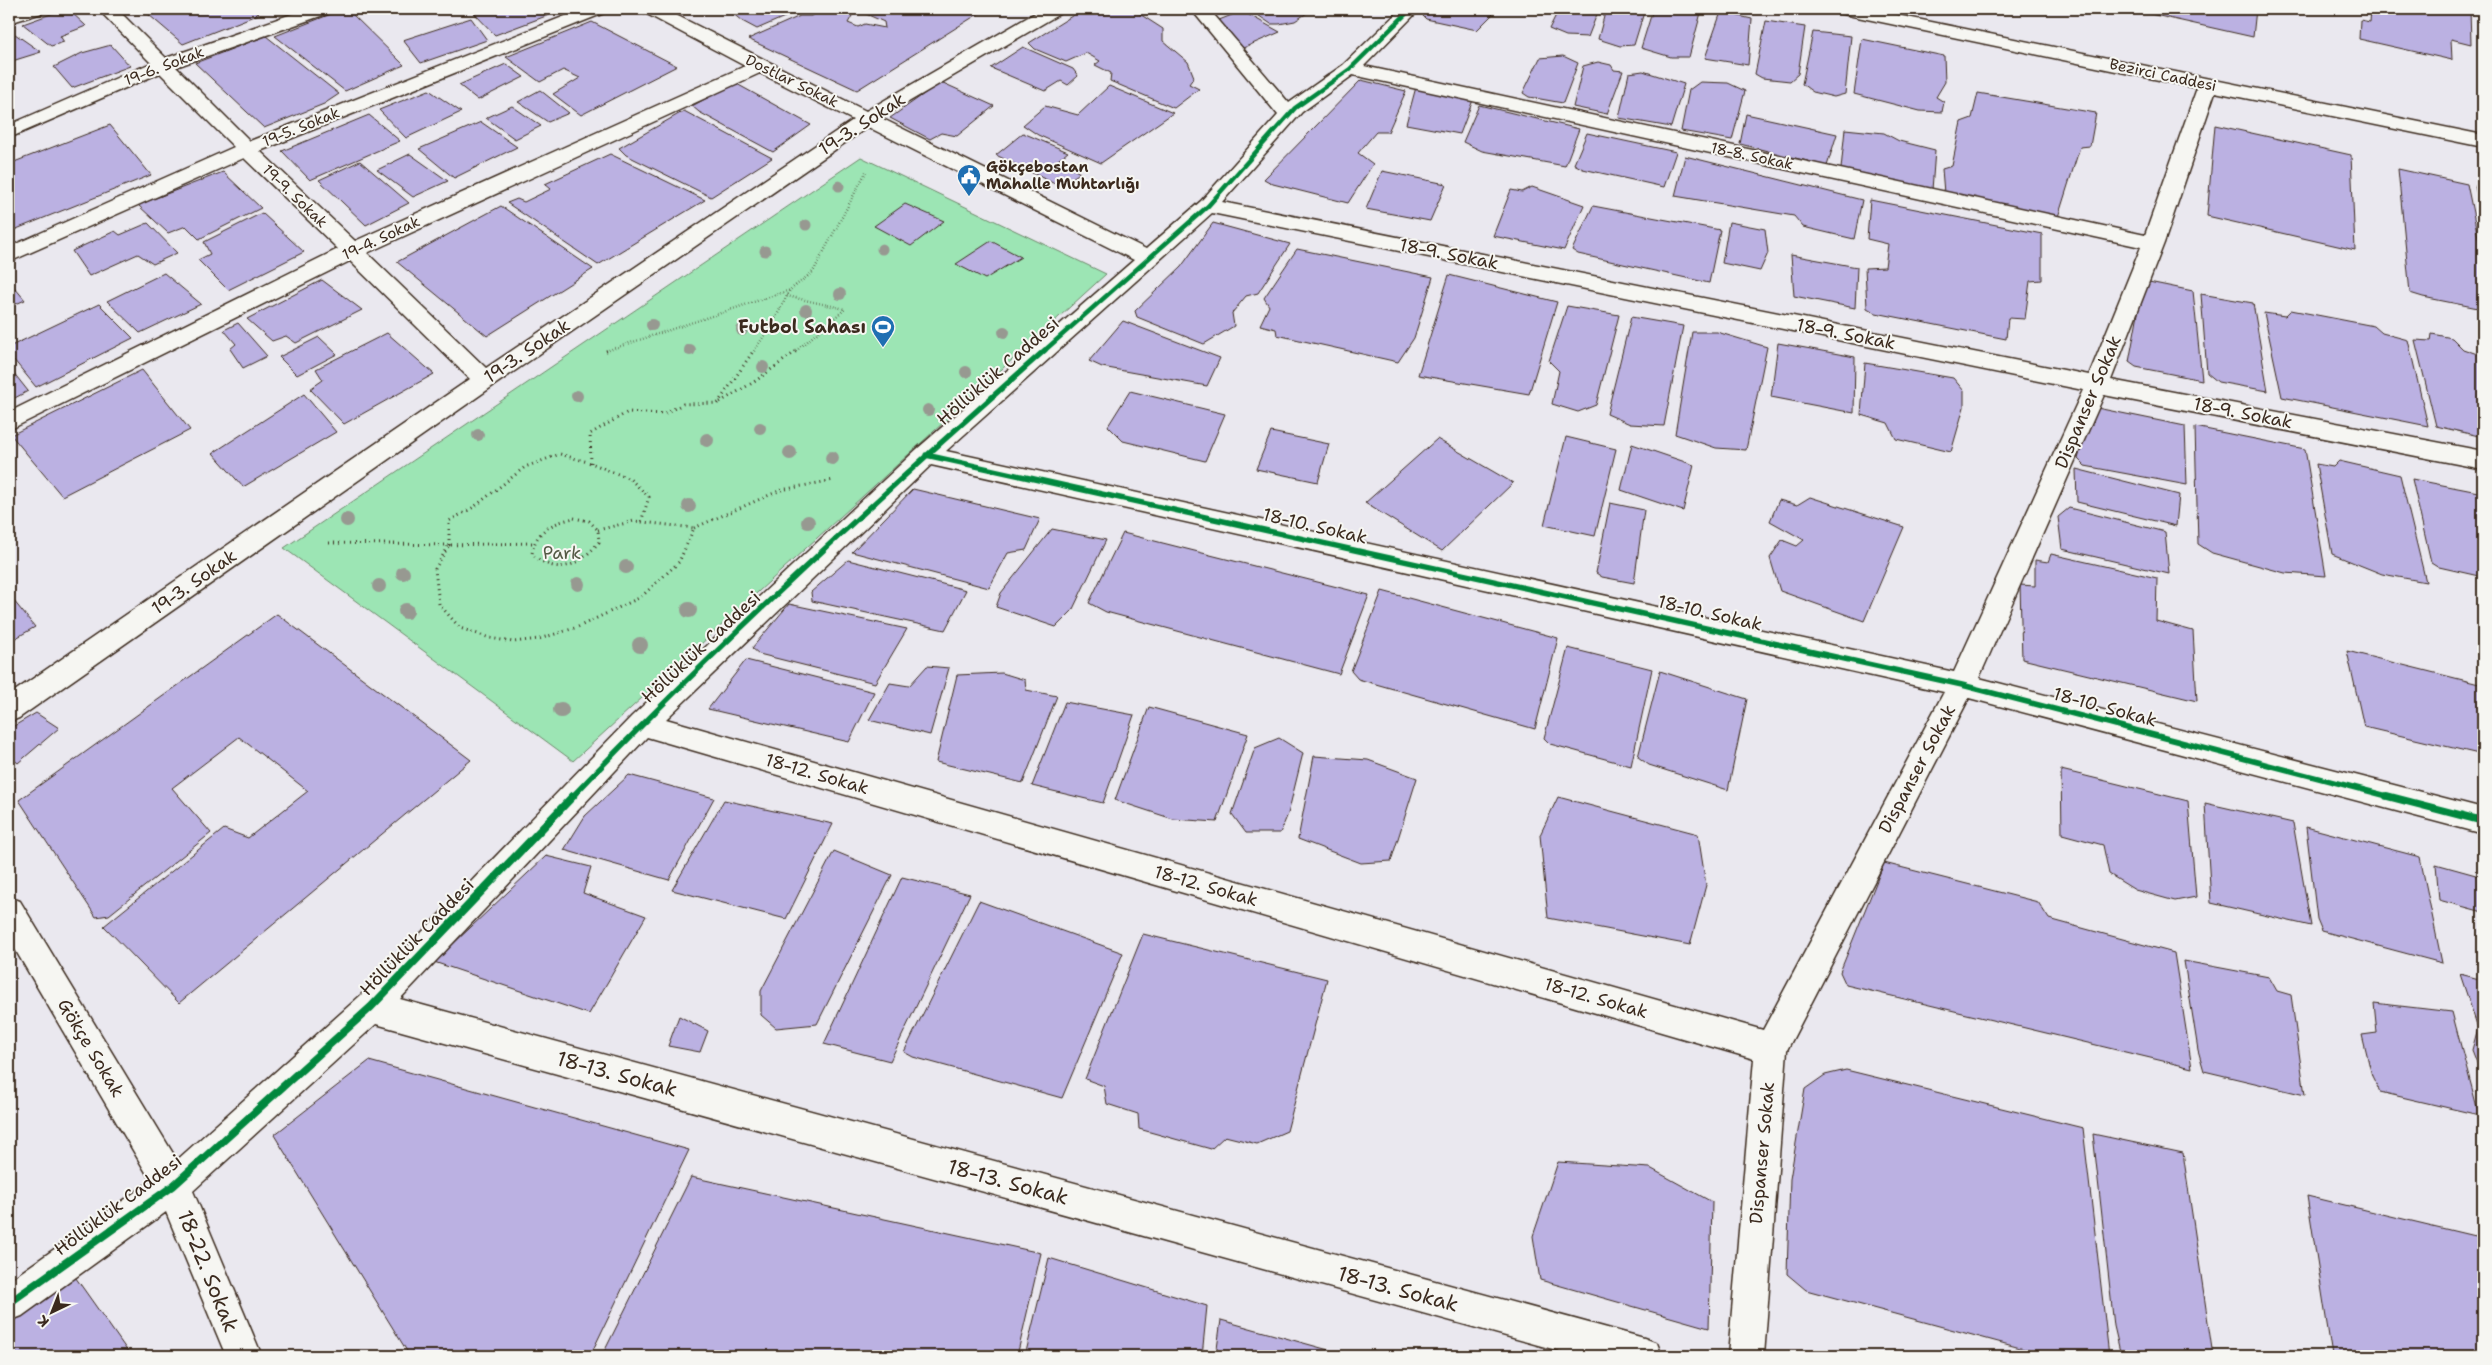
<svg xmlns="http://www.w3.org/2000/svg" width="2492" height="1365" viewBox="0 0 2492 1365" font-family="'Shantell Sans',sans-serif">
<rect width="100%" height="100%" fill="#eae8ef"/>
<filter id="ink" filterUnits="userSpaceOnUse"><feTurbulence type="fractalNoise" baseFrequency=".02" numOctaves="2"/><feDisplacementMap in="SourceGraphic" scale="10" xChannelSelector="R" yChannelSelector="G"/><feConvolveMatrix kernelMatrix="1 2 1 2 8 2 1 2 1" color-interpolation-filters="sRGB"/></filter>
<g filter="url(#ink)">
<path fill="#9ce5b4" stroke="#6c8869" d="M861 157 1106 274 573 761 284 548Z"/>
<path fill="#bbb1e2" stroke="#3b2a1e" d="M65 9H68L86 26 60 36 64 42 51 46 23 24Z
M142 9H253L259 14 183 44Z
M484 9H565L495 35 474 13Z
M727 9H803L757 29 742 21Z
M822 9H841L853 14 848 23 858 27 865 24 885 28 884 22 855 9H986L857 90 748 39 800 16H811Z
M1083 9H1132L1163 29V41L1188 62 1194 77 1189 84 1199 89 1174 108 1110 81 1111 73 1095 65 1100 61 1086 53 1066 62 1035 49 1029 43Z
M1211 9H1230L1215 15Z
M1249 9H1313L1295 21 1279 24H1271Z
M1430 9H1494V13L1477 30 1426 19 1423 16Z
M1559 9H1599L1588 37 1566 36 1549 29Z
M1606 9H1645L1634 45 1620 46 1598 39Z
M1653 9H1702L1689 57H1671L1641 48Z
M2128 9H2256L2253 37Z
M2371 9H2470L2471 44 2451 39 2452 60 2359 39 2360 20 2370 22Z
M349 11 404 65 345 91 275 36 331 14Z
M1242 11 1280 32 1243 48 1214 22Z
M1721 12 1752 19 1748 65 1705 58Z
M471 18 487 40 421 63 403 40Z
M1766 21 1805 27 1798 74 1790 81 1762 78 1755 74Z
M592 22 677 66 581 115 553 94 580 78 563 70 540 82 506 57Z
M1813 32 1851 36 1845 94 1834 97 1813 92 1802 84Z
M15 34 41 52 9 62V36Z
M266 36 339 94 324 104 264 128 195 63Z
M1862 39 1944 56 1945 82 1936 97 1944 102 1942 112 1920 111 1854 94Z
M111 45 130 66 72 88 54 67 82 53Z
M1023 47 1073 69 1078 76 1068 85 1061 81 1045 91 991 68Z
M1563 56 1578 63 1563 103 1529 97 1523 93 1540 58Z
M1598 62 1611 65 1614 70 1623 71 1607 114 1573 107 1583 66Z
M506 64 524 77 478 100 459 85Z
M1643 71 1684 84 1671 127 1619 118 1629 73Z
M1361 80 1406 91 1388 132H1376L1358 153 1373 164 1348 203 1273 184 1264 179Z
M941 82 994 106 957 136 941 133 930 139 890 118Z
M1700 82 1728 83 1745 91 1732 140 1681 131 1689 90Z
M735 83 811 125 773 152 699 112 692 106Z
M1109 86 1173 113 1101 163 1038 135 1023 125 1045 106 1078 115Z
M1416 87 1473 100 1460 134 1406 124Z
M429 90 461 112 406 138 379 110Z
M540 90 569 113 548 122 518 102Z
M1978 93 2096 113 2090 146 2080 147 2058 217 1944 193 1942 169 1952 166 1961 122 1972 118Z
M1479 105 1579 129 1565 166 1482 151 1463 142Z
M512 106 541 126 515 139 486 118Z
M684 111 772 158 711 197 626 155 619 148Z
M1746 114 1837 134 1827 166 1740 144Z
M369 115 400 141 310 180 282 151Z
M481 122 517 147 454 178 419 149Z
M110 125 151 175 9 232V164Z
M2215 125 2351 155 2355 250 2207 216Z
M1845 129 1884 133 1899 141 1935 150 1932 190 1841 169Z
M1023 133 1068 152 1058 160 1080 173 1059 186 996 155Z
M1587 133 1676 152 1664 187 1583 169 1574 164Z
M410 154 448 181 413 197 377 170Z
M610 154 705 200 598 265 507 203 517 199 524 202 551 189 545 184Z
M1685 156 1862 200 1854 239 1803 227 1794 216 1675 196Z
M360 161 409 203 366 225 319 180Z
M2398 169 2467 184 2483 261V309L2423 297 2410 293Z
M1382 171 1446 184 1430 221 1366 209Z
M223 172 261 208 199 239 186 226 168 233 138 205Z
M2475 186 2483 188V222Z
M1532 187 1584 205 1564 250 1493 236 1511 190 1522 192Z
M1870 200 2042 234V280L2030 281 2025 319 2008 318 2006 339 1876 313 1867 308 1865 268 1885 267 1888 244 1867 239Z
M905 204 944 221 911 246 874 226Z
M501 206 593 269 487 336 397 262Z
M1593 206 1720 230 1709 283 1578 254 1572 250Z
M262 213 304 252 228 290 198 260 210 254 204 242Z
M1729 222 1765 229 1768 253 1760 271 1722 263Z
M148 223 177 253 153 264 138 254 89 276 72 251 115 231 120 235Z
M1213 223 1290 244 1258 293 1246 296 1232 313 1234 326 1204 344 1137 317 1135 311 1181 267Z
M991 241 1021 257 985 279 956 264Z
M1297 249 1433 277 1414 338 1398 362 1277 335 1276 329 1260 325 1269 306 1264 298Z
M1791 255 1857 267 1855 308 1794 296Z
M164 273 201 304 140 333 107 301Z
M1449 275 1557 302 1529 394 1418 375Z
M322 280 362 310 296 343 286 336 272 341 247 319Z
M9 281 25 300 9 307Z
M2144 281 2193 291 2202 380 2136 367 2129 362Z
M2201 294 2253 303 2268 391 2218 382 2207 373Z
M99 304 133 338 36 387 9 354V347Z
M1567 306 1619 315 1596 405 1578 412 1552 404 1559 371 1549 361Z
M2291 310 2374 326 2382 333 2408 340 2428 426 2282 397 2264 313 2285 316Z
M1631 317 1683 326 1664 426 1630 424 1607 414Z
M1123 321 1220 358 1207 386 1102 367 1089 361Z
M238 323 267 356 243 368 230 349 236 344 224 330Z
M1692 332H1717L1767 347 1746 450 1716 448 1675 434Z
M387 333 434 374 344 424 310 389 323 380 316 369Z
M2432 334 2452 338 2463 349 2483 356V437L2436 426 2415 340 2431 341Z
M319 337 337 354 297 375 279 357Z
M1778 343 1855 357 1854 413 1771 397Z
M1865 363 1953 378 1964 391V407L1951 452 1896 439 1888 423 1861 415Z
M9 367 28 391 9 401Z
M142 370 190 430 62 496 11 435Z
M1130 391 1225 414 1205 461 1123 441 1108 426Z
M304 394 336 432 243 487 213 453Z
M2092 407 2185 426 2187 485 2085 466 2078 459Z
M2195 427 2305 449 2326 576 2285 573 2212 553 2198 544Z
M1271 432 1329 444 1318 482 1256 469Z
M1566 437 1616 449 1595 536 1544 525Z
M1437 439 1513 483 1442 551 1365 503Z
M1632 444 1694 465 1683 511 1621 490Z
M2339 461 2400 475 2426 582 2382 574 2332 554 2316 464 2333 467Z
M2076 469 2179 495 2176 526 2077 502Z
M2412 479 2483 493V577L2439 567 2431 562Z
M913 489 1040 519 1026 550 1008 553 989 588 852 552Z
M1810 497 1904 527 1864 621 1780 591 1770 558 1782 540 1797 546 1804 540 1770 521 1779 500 1797 505Z
M1610 503 1644 510 1634 583 1602 577 1596 573Z
M2069 508 2165 532 2169 574 2062 549 2058 517Z
M1052 529 1106 540 1072 611 1056 627 996 607 1001 593Z
M1123 533 1369 595 1339 674 1106 612 1089 603Z
M2051 554 2157 578 2156 621 2193 631 2197 701 2022 659 2020 585 2035 586V560L2048 562Z
M848 560 966 590 945 630 812 601 811 592Z
M1382 591 1558 638 1535 729 1358 679 1351 671Z
M9 595 35 627 9 642Z
M789 604 907 629 875 683 759 654 752 648Z
M277 614 471 760 179 1003 104 926 224 829 248 838 308 791 239 737 172 788 211 833 109 915 96 917 19 800Z
M1568 648 1652 669 1631 766 1550 744 1544 738Z
M2347 651 2483 685V755L2364 727Z
M746 660 874 692 849 742 708 709Z
M927 666 949 668 930 735 869 720 890 683 909 686Z
M1660 671 1747 699 1728 790 1649 765 1638 757Z
M1002 673 1025 680 1026 690 1057 696 1023 783 936 762 957 675Z
M1065 702 1134 715 1103 803 1032 786Z
M1149 707 1248 734 1217 822 1173 819 1115 800Z
M36 713 59 728 18 763 9 756V729Z
M1279 738 1303 753 1288 814 1280 833H1246L1232 814 1255 748Z
M1314 756 1368 760 1417 778 1391 861 1361 863 1298 839Z
M2061 770 2188 801 2196 897 2175 901 2135 890 2109 874 2103 845 2062 834Z
M629 775 714 798 669 880 564 850 585 816Z
M1558 797 1698 834 1706 885 1690 945 1548 918 1540 835Z
M724 800 833 824 786 919 672 890Z
M2205 803 2293 823 2311 926 2211 903Z
M2306 827 2420 857 2442 963 2322 931 2317 919Z
M834 851 892 875 817 1024 776 1028 761 1015V991Z
M546 856 591 867 583 893 646 916 589 1014 434 962Z
M1884 863 2038 902 2049 919 2174 953 2192 1068 1846 985 1840 972Z
M2436 864 2483 877V912L2439 900Z
M902 877 970 894 890 1061 824 1044Z
M979 901 1123 953 1062 1098 913 1057 904 1052Z
M1143 934 1327 979 1287 1131 1257 1144 1225 1136 1211 1149 1139 1129 1138 1114 1107 1104 1104 1086 1085 1079Z
M2184 961 2269 977 2277 991 2291 995 2305 1095 2204 1071 2198 1050Z
M2460 974 2483 980V1078L2472 1050 2478 1028Z
M2374 1003 2452 1012 2479 1115 2380 1092 2372 1076 2362 1035 2377 1033Z
M679 1016 708 1031 700 1052 668 1046Z
M369 1061 689 1150 590 1356H410L274 1135Z
M1846 1070 2083 1128 2109 1356H2050L1806 1290 1787 1274 1790 1179 1805 1089 1825 1075Z
M2093 1134 2183 1153 2213 1356H2121L2114 1326Z
M1558 1162 1650 1168 1712 1202 1709 1328 1540 1280 1533 1236Z
M691 1177 1041 1253 1017 1356H602Z
M2307 1196 2483 1238V1356H2332Z
M1049 1258 1207 1306 1202 1356H1025Z
M66 1264 131 1356H9V1310Z
M1221 1320 1350 1356H1216Z"/>
<g fill="none" stroke-linecap="round" stroke-linejoin="round">
<g stroke="#3b2a1e" stroke-width="3">
<path id="minor" d="M19 9H45L42 13 9 23V12Z
M98 9H117L166 58 306 9H332L329 13 176 67 250 141 583 9H607L604 13 260 151 355 241 745 66 645 13 642 9H664L866 111 1042 9H1064L1061 13 881 118 1146 249 1201 201 1278 115 1191 9H1209L1289 103 1343 65 1401 9H1420L1364 66 2145 235 2197 88 1843 14 1837 13 1834 9H1868L2483 135V147L2215 92 2164 243 2111 380 2483 451V469L2104 395 1979 678 2483 808V834L1969 698 1787 1050 1764 1356H1728L1754 1059 647 737 400 999 1644 1338 1657 1343 1662 1356H1578L376 1024 193 1191 262 1356H226L166 1212 22 1316 9 1321V1281L151 1181 9 939V897L20 901 177 1160 360 996 632 716 917 449 1134 260 868 127 493 386 19 718 9 722V695L470 379 350 261 9 430V412L338 249 244 158 9 262V247L234 147 160 73 9 138V125L151 63ZM760 73 853 120 486 368 367 253ZM1353 75 2141 247 2089 375 1222 202 1302 112ZM1212 213 2083 390 1954 672 946 451ZM931 465 1944 692 1763 1030 666 719Z"/>
</g>
<path stroke="#3b2a1e" stroke-width="2.5" stroke-dasharray="0.5 2.5" stroke-linecap="butt" d="M787 296 845 309
M606 351 790 290
M754 351 774 321 790 290 813 272 867 170
M796 351 845 309"/>
<path stroke="#3b2a1e" stroke-width="3" stroke-dasharray="1 4" stroke-linecap="butt" d="M606 351 610 350
M720 402 754 382 798 350
M591 463 590 434 628 412 664 414 683 404 718 403 754 350
M574 518 589 521 598 530 599 542C579 566 558 577 532 554 535 530 553 523 574 518Z
M694 528 781 490 834 480
M329 543 449 545V521L474 507 525 467 560 454 591 463 630 479 649 497 641 522
M532 543 449 545 435 569 439 604 460 628 490 638 513 642 539 639 578 627 641 597 679 562 694 528 634 521 598 530"/>
<use href="#minor" fill="#f6f6f2" fill-rule="evenodd"/>
<g stroke="#f6f6f2" stroke-width="7">
<path id="cycleway-far2" d="M1044 351 1208 206 1295 108 1350 69 1411 9"/>
</g>
<g stroke="#f6f6f2" stroke-width="9">
<path id="cycleway-far1" d="M926 455 1962 685 2391 797
M572 797C722 640 883 493 1045 350"/>
</g>
<g stroke="#f6f6f2" stroke-width="11">
<path id="cycleway" d="M2387 796 2483 821
M9 1303 173 1186 371 1007 573 796"/>
</g>
<use href="#cycleway-far2" stroke="#00873e" stroke-width="4.5"/>
<use href="#cycleway-far1" stroke="#00873e" stroke-width="5.5"/>
<use href="#cycleway" stroke="#00873e" stroke-width="8"/>
</g>
<g fill="#979991">
<circle cx="839" cy="186" r="5.5"/>
<circle cx="806" cy="225" r="5.5"/>
<circle cx="882" cy="249" r="5.5"/>
<circle cx="765" cy="251" r="5.5"/>
<circle cx="840" cy="294" r="6"/>
<circle cx="806" cy="310" r="6"/>
<circle cx="652" cy="325" r="6"/>
<circle cx="742" cy="330" r="6"/>
<circle cx="1004" cy="332" r="6"/>
<circle cx="690" cy="350" r="6"/>
<circle cx="763" cy="367" r="6"/>
<circle cx="966" cy="372" r="6"/>
<circle cx="577" cy="396" r="6"/>
<circle cx="928" cy="410" r="6"/>
<circle cx="760" cy="428" r="6"/>
<circle cx="478" cy="435" r="6"/>
<circle cx="707" cy="440" r="7"/>
<circle cx="790" cy="453" r="7"/>
<circle cx="832" cy="458" r="7"/>
<circle cx="689" cy="506" r="7"/>
<circle cx="347" cy="520" r="7"/>
<circle cx="808" cy="522" r="7"/>
<circle cx="626" cy="567" r="7"/>
<circle cx="403" cy="573" r="7"/>
<circle cx="578" cy="584" r="7"/>
<circle cx="379" cy="586" r="7"/>
<circle cx="689" cy="610" r="8"/>
<circle cx="406" cy="611" r="8"/>
<circle cx="640" cy="645" r="8"/>
<circle cx="561" cy="710" r="8"/>
</g>
</g>
<defs>
<g id="civic-pin" transform="scale(1.25)"><path d="M0 17L-7.5 6A9.5 9.5 0 1 1 7.5 6Z" fill="#1f6fb2" stroke="#f6f6f2"/><path d="M-.6-6.5H3V-4.5H.6V-3L4-1V1h2V6H-6V1h2V-1L-.6-3ZM-1.2 2.5V6h2.4V2.5Z" fill="#fff"/></g>
<g id="stadium-pin" transform="scale(1.25)"><path d="M0 17L-7.5 6A9.5 9.5 0 1 1 7.5 6Z" fill="#1f6fb2" stroke="#f6f6f2"/><path d="M0-5a6.5 5 0 1 0 0 10a6.5 5 0 1 0 0-10ZM-3.5-1.8h7v3.6h-7Z" fill="#fff"/></g>
</defs>
<g fill-rule="evenodd">
<use href="#civic-pin" x="969" y="176"/>
<use href="#stadium-pin" x="883" y="327"/>
</g>
<g text-anchor="middle" stroke-width="4" stroke-linejoin="round" paint-order="stroke">
<g font-size="15" fill="#3b2a1e" stroke="#f6f6f2">
<text transform="translate(164 66) rotate(-21)" y="5">19-6. Sokak</text>
<text transform="translate(2163 75) rotate(12)" y="5">Bezirci Caddesi</text>
<text transform="translate(792 81) rotate(26)" y="5">Dostlar Sokak</text>
<text transform="translate(301 127) rotate(-22)" y="5">19-5. Sokak</text>
<text transform="translate(1752 156) rotate(12)" y="5">18-8. Sokak</text>
<text transform="translate(295 196) rotate(44)" y="5">19-9. Sokak</text>
<text transform="translate(381 238) rotate(-25)" y="5">19-4. Sokak</text>
</g>
<g font-size="15" font-weight="bold" fill="#3b2a1e" stroke="#f6f6f2" text-anchor="start">
<text x="986" y="172">Gökçebostan<tspan x="986" dy="17">Mahalle Muhtarlığı</tspan></text>
</g>
<g font-size="18" fill="#3b2a1e" stroke="#f6f6f2">
<text transform="translate(862 124) rotate(-33)" y="6">19-3. Sokak</text>
<text transform="translate(1449 254) rotate(11)" y="6">18-9. Sokak</text>
<text transform="translate(1846 334) rotate(11)" y="6">18-9. Sokak</text>
<text transform="translate(527 351) rotate(-34)" y="6">19-3. Sokak</text>
<text transform="translate(998 371) rotate(-41)" y="6">Höllüklük Caddesi</text>
<text transform="translate(2088 402) rotate(-67)" y="6">Dispanser Sokak</text>
<text transform="translate(2243 413) rotate(11)" y="6">18-9. Sokak</text>
<text transform="translate(1315 526) rotate(13)" y="6">18-10. Sokak</text>
<text transform="translate(194 582) rotate(-35)" y="6">19-3. Sokak</text>
<text transform="translate(1710 613) rotate(13)" y="6">18-10. Sokak</text>
<text transform="translate(701 647) rotate(-43)" y="6">Höllüklük Caddesi</text>
<text transform="translate(2105 707) rotate(15)" y="6">18-10. Sokak</text>
<text transform="translate(1917 769) rotate(-62)" y="6">Dispanser Sokak</text>
<text transform="translate(817 774) rotate(16)" y="6">18-12. Sokak</text>
<text transform="translate(1206 886) rotate(16)" y="6">18-12. Sokak</text>
<text transform="translate(417 937) rotate(-46)" y="6">Höllüklük Caddesi</text>
<text transform="translate(1596 998) rotate(16)" y="6">18-12. Sokak</text>
<text transform="translate(91 1048) rotate(59)" y="6">Gökçe Sokak</text>
<text transform="translate(1762 1153) rotate(-85)" y="6">Dispanser Sokak</text>
<text transform="translate(118 1205) rotate(-37)" y="6">Höllüklük Caddesi</text>
</g>
<g font-size="18" font-weight="bold" fill="#3b2a1e" stroke="#f6f6f2" text-anchor="end">
<text x="866" y="333">Futbol Sahası</text>
</g>
<g font-size="18" fill="#535944" stroke="#f6f6f2">
<text x="562" y="559">Park</text>
</g>
<g font-size="21" fill="#3b2a1e" stroke="#f6f6f2">
<text transform="translate(617 1074) rotate(15)" y="7">18-13. Sokak</text>
<text transform="translate(1008 1182) rotate(15)" y="7">18-13. Sokak</text>
<text transform="translate(208 1271) rotate(68)" y="7">18-22. Sokak</text>
<text transform="translate(1398 1289) rotate(15)" y="7">18-13. Sokak</text>
</g>
</g>
<rect width="2492" height="1365" fill="none" stroke="#f6f6f2" stroke-width="30"/>
<rect x="15" y="15" width="2462" height="1335" fill="none" stroke="#3b2a1e" stroke-width="2" filter="url(#ink)"/>
<g transform="translate(52 1312) rotate(223)" stroke="#f6f6f2" stroke-width="4" paint-order="stroke">
<path d="M0-4L9 19L0 12L-9 19Z" fill="#3b2a1e"/>
<text y="-8" font-size="14" font-weight="bold" text-anchor="middle" fill="#3b2a1e">K</text>
</g>
</svg>
